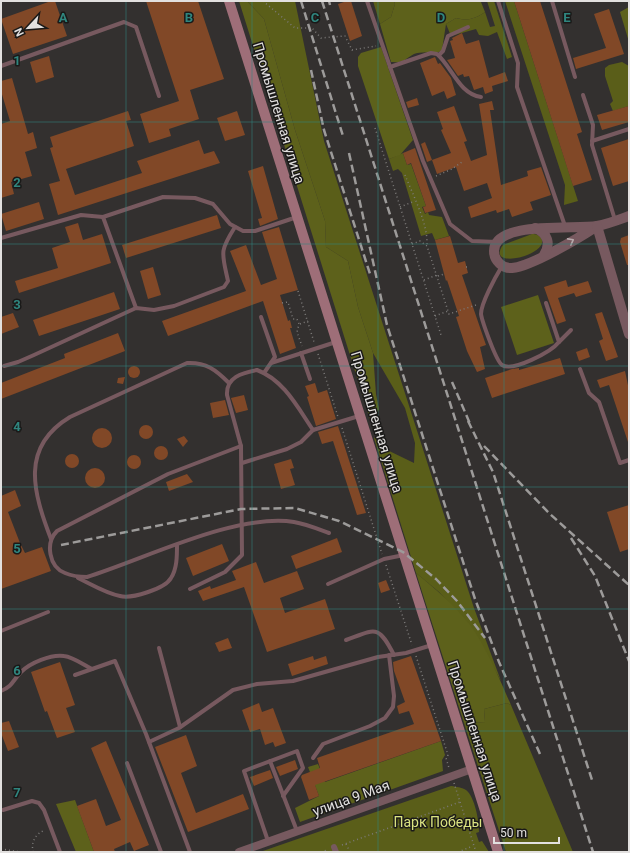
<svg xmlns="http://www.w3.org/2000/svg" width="630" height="853" font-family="Roboto,sans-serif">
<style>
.green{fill:#5a5e19}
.forest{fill:#5d611b}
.building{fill:#814827}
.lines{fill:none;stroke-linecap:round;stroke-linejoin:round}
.path{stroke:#7d7b7a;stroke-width:1.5;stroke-dasharray:1 3;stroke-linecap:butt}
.service{stroke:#77595f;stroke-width:4}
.pedestrian{stroke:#77595f;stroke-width:6}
.minor{stroke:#77595f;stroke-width:8}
.tertiary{stroke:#77595f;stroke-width:10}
.secondary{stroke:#9e6e78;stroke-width:10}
.rail{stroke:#9d9b9a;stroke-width:2.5;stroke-dasharray:8 4;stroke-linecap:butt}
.oneway{stroke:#b7aaac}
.grid{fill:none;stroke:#2f867f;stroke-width:1;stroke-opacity:0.55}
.labels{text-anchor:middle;stroke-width:3;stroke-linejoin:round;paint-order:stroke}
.street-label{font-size:14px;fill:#e2e0df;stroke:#1a1918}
.park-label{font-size:14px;fill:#dae281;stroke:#1a1918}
.grid-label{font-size:13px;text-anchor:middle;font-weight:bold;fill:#2f867f;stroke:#1a1918;stroke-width:3;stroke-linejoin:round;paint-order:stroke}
</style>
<rect width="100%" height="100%" fill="#33302f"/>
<!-- green -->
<g class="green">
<polygon points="247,1 295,1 324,141 474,608 501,681 471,627 439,592 416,573 374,438 379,435 383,448 414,463 415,443 405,408 373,353 358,307 348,261 326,247 325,221 295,130 264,19"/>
<polygon points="373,1 394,1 395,4 391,17 380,24"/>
<path d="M487,1H494L512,57L507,59L497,32L488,36L479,35L476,29L451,36L446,24L456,18C467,21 475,19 485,12L490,27L495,26Z"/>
<polygon points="505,1 514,1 578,201 564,205 565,185"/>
<polygon points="622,62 629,66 629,106 613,111 610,104 613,101 605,76 605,68 609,65"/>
<polygon points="403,153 407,165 411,164 426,206 422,207 425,214 428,212 429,215 442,217 449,236 435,240 432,233 421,236 402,173 398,169 393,171 389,159"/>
<path d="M532,234C536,234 540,235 542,240C546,256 485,270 503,245Z"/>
<polygon points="507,703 511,705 573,852 506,852 464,723 485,722 484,709"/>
<path d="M451,786C457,787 461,787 466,790C475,797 479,821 479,832L476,833L479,842L482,841L489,852H260Z"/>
</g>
<!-- forest -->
<g class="forest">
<polygon points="239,1 247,1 264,19 295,130 325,221 326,247 348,261 358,307 373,353 376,394 379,409 375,420 370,419"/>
<path d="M394,1H483L481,2L485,12C475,19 467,21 456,18L446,24L442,50L439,52C434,52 419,52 414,54C404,59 406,63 391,62L380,24L391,17L395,4Z"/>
<polygon points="629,7 629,42 620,12"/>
<polygon points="381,47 413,140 400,155 389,159 358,66 358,57 361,53"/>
<polygon points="538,295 554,343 517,355 501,307"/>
<path d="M416,573C436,589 455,606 471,626C486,647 501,682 511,705L507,703L484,709L485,722L464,723Z"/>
<polygon points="441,741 445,755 442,760 443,771 300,822 295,808 319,796 308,767 318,764 325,782"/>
<polygon points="75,800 94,852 76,852 56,804"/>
</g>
<!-- building -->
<g class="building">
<polygon points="51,1 55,1 67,36 13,54 1,19"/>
<polygon points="146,1 198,1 224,79 190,90 199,119 169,129 171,136 149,143 140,114 179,101"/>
<polygon points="347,1 351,1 362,36 350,41 338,4"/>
<polygon points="514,1 540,1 582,132 577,134 592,180 573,186"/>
<polygon points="609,9 624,54 576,69 573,58 606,48 594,14"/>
<polygon points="462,33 466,44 479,40 489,78 505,72 508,81 492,86 493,91 485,94 483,87 474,90 469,76 464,77 463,74 458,76 447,60 455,58 450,41 453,40 452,38"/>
<polygon points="49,56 54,77 36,83 30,62"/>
<polygon points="435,57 438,64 440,63 451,78 456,95 447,99 444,91 432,96 420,63"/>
<polygon points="12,78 28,134 33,132 37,148 25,152 32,176 11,182 14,194 1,198 1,124 10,121 1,91 1,81"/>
<polygon points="417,98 419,105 408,108 406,102"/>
<polygon points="492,101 494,110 490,110 501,185 528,176 527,171 541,167 551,195 530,202 533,210 512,217 509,209 497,213 496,210 471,218 468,207 492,198 487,183 464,191 456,167 437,174 432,160 451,153 441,130 443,129 437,112 454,106 467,141 464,142 471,161 487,155 479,104"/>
<polygon points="629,106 629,122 602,130 597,115"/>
<polygon points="128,111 131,120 126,121 134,146 66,169 75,195 142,173 137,161 199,140 204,154 214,151 220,163 58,215 49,184 60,181 50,148 53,147 50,137"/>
<polygon points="237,111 245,135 225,141 217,118"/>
<polygon points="629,139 629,181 613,186 601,148"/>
<polygon points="425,142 432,160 427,162 421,144"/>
<polygon points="415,148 436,210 425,213 423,207 426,206 411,163 407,165 403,153"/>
<polygon points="263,166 278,219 260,226 258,219 262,218 248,171"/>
<polygon points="39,202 44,219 6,231 1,214"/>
<polygon points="217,215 221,228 126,258 122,245"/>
<polygon points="78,223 83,240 102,234 111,263 19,293 15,281 58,268 52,248 70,242 65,227"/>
<polygon points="279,227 298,290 280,295 288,321 290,320 292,328 290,328 296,348 280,354 263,301 168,336 162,321 246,291 230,251 246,245 261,285 277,279 262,232"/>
<polygon points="629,235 629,265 627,265 620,242 621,238"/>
<polygon points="450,236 458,263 465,261 468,273 462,275 486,345 480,347 485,369 477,372 467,351 456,317 459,316 447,280 446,281 435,240"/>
<polygon points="153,267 161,295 148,299 140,271"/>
<polygon points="566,280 568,287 588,281 592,292 576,297 574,293 558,298 566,321 557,324 544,287"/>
<polygon points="114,292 120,309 39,336 33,320"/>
<polygon points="602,312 618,357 606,361 599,341 603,339 595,314"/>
<polygon points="13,313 19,327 1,334 1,317"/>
<polygon points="118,333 125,351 1,399 1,383 65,358 64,354"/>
<polygon points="587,348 590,357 579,361 576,352"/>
<polygon points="560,358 565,374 492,398 485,378 512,369 519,368 519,370"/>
<circle cx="134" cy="372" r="6"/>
<polygon points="625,371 629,390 628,442 609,385 600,388 597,380"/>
<polygon points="125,377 123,384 117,383 118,378"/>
<polygon points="315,383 318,393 327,390 336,419 316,426 307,397 309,396 305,386"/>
<polygon points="244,395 248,410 236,413 231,398"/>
<polygon points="225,400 229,415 213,418 210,403"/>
<circle cx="146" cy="432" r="7"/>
<polygon points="338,426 366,513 357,515 333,441 322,444 318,432"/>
<circle cx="102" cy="438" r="10"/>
<polygon points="184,436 188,441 183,447 177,439"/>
<circle cx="161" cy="453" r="7"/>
<circle cx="72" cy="461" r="7"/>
<circle cx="134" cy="462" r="7"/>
<polygon points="291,459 294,468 290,469 295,485 281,489 274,464"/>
<circle cx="95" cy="478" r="10"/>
<polygon points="187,474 193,482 169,491 166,482"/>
<polygon points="15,490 21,506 8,512 20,543 25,553 42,547 51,571 1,589 1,496"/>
<polygon points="629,505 629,549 620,552 607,512"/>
<polygon points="337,538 342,552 296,569 291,556"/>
<polygon points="222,544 229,561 193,576 186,558"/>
<polygon points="256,562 264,583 297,571 304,589 280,598 285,613 325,599 335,629 267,652 244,587 203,601 198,591 210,586 211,589 236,580 232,571"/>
<polygon points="386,580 390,590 381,593 378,583"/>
<polygon points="228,638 232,648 219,652 215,643"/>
<polygon points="313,656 314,660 326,656 328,664 292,676 288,664"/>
<polygon points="411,656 441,741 315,785 319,796 309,800 301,777 302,775 320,768 317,758 414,724 409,711 399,714 397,706 405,702 394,671 393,662"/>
<polygon points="60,662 75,705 66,708 75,732 57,738 47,711 45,712 31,672"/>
<polygon points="259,703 262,712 273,708 286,743 275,747 273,742 265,745 260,729 250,732 242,710"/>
<polygon points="9,721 19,747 8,751 1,733 1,723"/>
<polygon points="186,735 197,766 181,773 196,813 243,794 249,809 188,832 155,747"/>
<polygon points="106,741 149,845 134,851 130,842 114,849 115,852 94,852 77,806 96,799 106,826 121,820 91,748"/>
<polygon points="295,760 298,769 280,776 276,767"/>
<polygon points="270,770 273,778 254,786 250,777"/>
</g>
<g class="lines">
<!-- path -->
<g class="path">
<polyline points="263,1 295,28 312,28 321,38 345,36 352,50 376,46"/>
<polyline points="375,128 441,335"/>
<path d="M405,175C413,195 428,224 427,245"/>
<polyline points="436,176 452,169 462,162"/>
<polyline points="400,207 415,201"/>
<polyline points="412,244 420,241 427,246 449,314 476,305"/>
<polyline points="466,267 469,267"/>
<polyline points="438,276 444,274"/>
<polyline points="424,280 437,275"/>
<polyline points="298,291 314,342"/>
<polyline points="282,303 288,302 293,319 297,319 299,324 297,332 302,346"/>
<polyline points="435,316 448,311"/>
<polyline points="300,324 308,321"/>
<polyline points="318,354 338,417"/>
<polyline points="342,428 382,554"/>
<polyline points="386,565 412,645"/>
<polyline points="416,656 448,755 446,758 449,768"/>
<polyline points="454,783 476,852"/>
<polyline points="346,844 350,852"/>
<polyline points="342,845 460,802"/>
<polyline points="1,849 21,852"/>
<path d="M33,852C31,842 35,834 45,830"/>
<polyline points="321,852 327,850"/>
<polyline points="416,852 419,852"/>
<polyline points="458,852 473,846"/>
</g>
<!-- service -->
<g class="service">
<polyline points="367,1 423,161 450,224 472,241 497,242"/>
<polyline points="498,1 518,63 517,87 565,226"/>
<polyline points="552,1 575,77"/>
<polyline points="439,55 443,51 448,36 468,27"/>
<polyline points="1,66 124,22 136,27 159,96"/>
<path d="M390,67L431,53L437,54C452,67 459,94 481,97"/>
<polyline points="583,95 593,125 592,145 615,220"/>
<polyline points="592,141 629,129"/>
<polyline points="103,217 136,308"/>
<polyline points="1,238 81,215 103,217 163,197 195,198 213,204 230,224 243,231 255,231 297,217"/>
<path d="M502,266C496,276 481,303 481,314C482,321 496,361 502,365C513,372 551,352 559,342L546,303"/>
<polyline points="261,317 275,357 264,373"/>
<polyline points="559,342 571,330"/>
<polyline points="301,353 310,379"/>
<polyline points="271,363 336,342"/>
<path d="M4,366L18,362L34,355L136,308L154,310L174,306L224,287L228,281C222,253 219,252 235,227"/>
<polyline points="580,369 589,393 599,402 620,463 629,460"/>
<path d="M241,446L168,474L57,531C45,543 49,567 65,573C72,576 79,577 87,577C145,559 235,513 294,522C306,524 318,529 329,533"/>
<polyline points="242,463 287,449 301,442 313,430 359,416"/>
<path d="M51,539C33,492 20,447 70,417L187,363C206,362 216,370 229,383"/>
<path d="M78,578C91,584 105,593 120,596C131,599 165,589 171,578C177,569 177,556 177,545"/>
<polyline points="328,584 384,559 404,555"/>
<path d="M190,589L225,572L242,555L241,446L227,395C226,377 242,373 257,370C284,380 298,408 313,430"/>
<polyline points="1,631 48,612"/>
<path d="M346,640C376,629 378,624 394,655"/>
<polyline points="159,648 180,727"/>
<polyline points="75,675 115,661 146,734 190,852"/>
<path d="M1,691C13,686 13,680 21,672C30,663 51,654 64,656C73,657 84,665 92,669"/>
<polyline points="149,742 179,728 233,690 257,684 293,681 378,657 406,653 432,645"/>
<polyline points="313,758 323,744 370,726 385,718 393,707 394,696 389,655"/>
<polyline points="270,761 297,831"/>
<polyline points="127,763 161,852"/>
<polyline points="3,810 32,801 39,803 44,810 60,852"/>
<polyline points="268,841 244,771 297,751 303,768 283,796"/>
</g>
<!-- pedestrian -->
<polyline class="pedestrian" points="334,847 336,852"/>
<!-- minor -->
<polyline class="minor" points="239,852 472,769"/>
<!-- tertiary -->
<g class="tertiary">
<path d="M597,226C579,238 532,266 512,268C503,269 494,261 494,251C494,220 576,230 597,226C608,224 618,220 629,216"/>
<polyline points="597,226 629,334"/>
<path d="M535,228C548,233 551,244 544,255"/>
</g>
<!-- secondary -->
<polyline class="secondary" points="229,1 498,852"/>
<!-- rail -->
<g class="rail">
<polyline points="301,1 343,136"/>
<polyline points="322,1 593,852"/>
<polyline points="329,1 330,5"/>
<polyline points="311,70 324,130 370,274"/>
<polyline points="349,153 387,325 475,599 499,662 540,754"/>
<polyline points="452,382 471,426"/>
<polyline points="468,421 493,472 592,780"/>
<polyline points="484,446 550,514 629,585"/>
<polyline points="571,538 595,576 629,661"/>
<polyline points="61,545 241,509 295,508 339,521 403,552 436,579 457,601 485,638"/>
</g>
</g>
<!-- one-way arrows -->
<defs><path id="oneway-chevron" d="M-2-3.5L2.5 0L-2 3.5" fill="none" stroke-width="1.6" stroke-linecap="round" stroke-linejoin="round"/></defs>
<use class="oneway" href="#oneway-chevron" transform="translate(571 241) rotate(-28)"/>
<!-- grid -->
<path class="grid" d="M126,1V852M252,1V852M378,1V852M504,1V852M1,122H629M1,244H629M1,366H629M1,487H629M1,609H629M1,731H629"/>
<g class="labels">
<!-- street labels -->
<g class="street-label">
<text transform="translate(279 113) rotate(73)" y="5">Промышленная улица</text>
<text transform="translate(377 422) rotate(73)" y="5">Промышленная улица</text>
<text transform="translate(475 731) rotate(72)" y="5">Промышленная улица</text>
<text transform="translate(351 798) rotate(-20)" y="5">улица 9 Мая</text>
</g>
<!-- park labels -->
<g class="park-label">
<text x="438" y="827">Парк Победы</text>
</g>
</g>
<g class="grid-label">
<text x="63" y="22">A</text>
<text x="189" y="22">B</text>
<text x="315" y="22">C</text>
<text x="441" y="22">D</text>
<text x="567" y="22">E</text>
<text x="17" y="65">1</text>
<text x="17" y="187">2</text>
<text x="17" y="309">3</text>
<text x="17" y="431">4</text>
<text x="17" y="553">5</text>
<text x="17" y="675">6</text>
<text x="17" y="797">7</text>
</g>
<!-- border -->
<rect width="630" height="853" fill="none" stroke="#e2e0df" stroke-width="4"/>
<!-- north arrow -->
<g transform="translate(28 28) rotate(244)" stroke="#1a1918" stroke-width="3" paint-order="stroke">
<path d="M0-3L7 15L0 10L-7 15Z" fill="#e2e0df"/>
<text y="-6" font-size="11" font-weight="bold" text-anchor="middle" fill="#e2e0df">N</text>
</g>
<!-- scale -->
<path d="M494 837v6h65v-6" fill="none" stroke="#e2e0df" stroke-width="2"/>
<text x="500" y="837" font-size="12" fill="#e2e0df" stroke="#1a1918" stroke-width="3" paint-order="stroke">50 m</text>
</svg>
